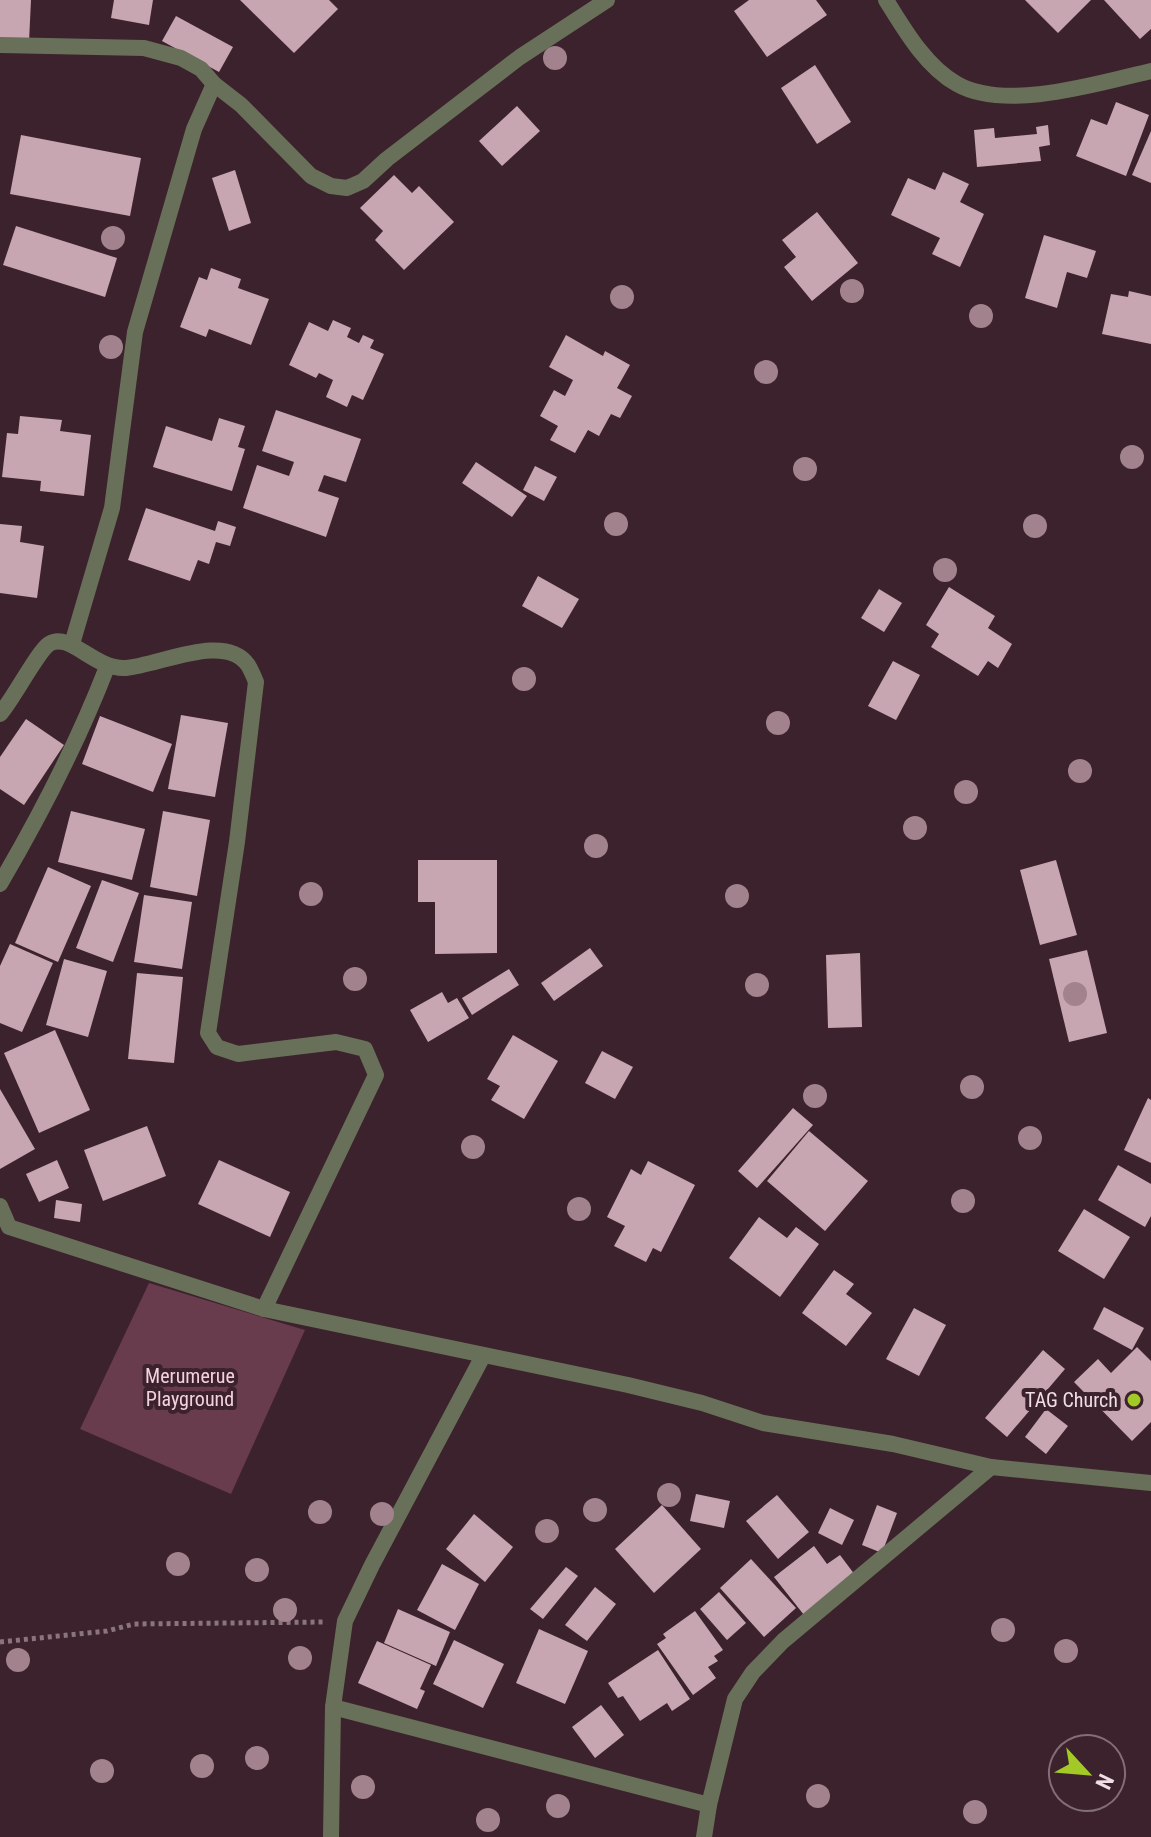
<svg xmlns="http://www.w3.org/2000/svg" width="1151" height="1837" font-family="'Roboto Condensed',sans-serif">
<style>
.green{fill:#683b4d}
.building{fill:#c7a5b1}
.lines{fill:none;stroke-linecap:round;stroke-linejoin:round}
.path{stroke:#8b757d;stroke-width:5;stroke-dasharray:4 4;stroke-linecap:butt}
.street{stroke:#697059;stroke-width:16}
.tree{fill:#a1828d}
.poi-dot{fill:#a3c926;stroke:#3b222c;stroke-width:3}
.labels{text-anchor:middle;stroke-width:8;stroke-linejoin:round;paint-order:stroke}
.park-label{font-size:20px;fill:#f5d1dd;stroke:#3b222c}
.poi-label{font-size:20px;fill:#f0dee4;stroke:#3b222c;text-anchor:end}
</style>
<rect width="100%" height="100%" fill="#3b222c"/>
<!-- green -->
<polygon class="green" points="149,1283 305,1330 231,1494 80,1429"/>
<!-- building -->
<g class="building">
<polygon points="0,0 31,0 29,42 0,41"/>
<polygon points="114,0 153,0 149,25 111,18"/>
<polygon points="240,0 329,0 338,9 294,53"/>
<polygon points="749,0 816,0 827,15 767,57 734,11"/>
<polygon points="1025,0 1091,0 1058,33"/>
<polygon points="1104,0 1151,0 1151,29 1140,39"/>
<polygon points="176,16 233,47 219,72 162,41"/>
<polygon points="815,65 851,122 817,144 781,88"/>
<polygon points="1116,102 1149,115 1126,176 1076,156 1091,119 1107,125"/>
<polygon points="517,106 540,131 502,166 479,141"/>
<polygon points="1048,125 1050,145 1039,147 1041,161 977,167 974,130 994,128 995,138 1037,134 1036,127"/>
<polygon points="1151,131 1151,183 1132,175"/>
<polygon points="21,135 141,158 130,216 10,194"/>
<polygon points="235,170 251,223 229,231 212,178"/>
<polygon points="943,172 969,184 960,202 984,214 960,267 932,254 940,238 891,215 908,178 935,190"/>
<polygon points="394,175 412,193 419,186 454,222 404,270 375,240 383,231 360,208"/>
<polygon points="817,212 858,263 812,301 784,267 796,257 782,240"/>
<polygon points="16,226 117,258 105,297 3,265"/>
<polygon points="1044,235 1096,251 1087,278 1067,272 1057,308 1025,298"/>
<polygon points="211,268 241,279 238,288 269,299 251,345 209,329 206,337 180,327 199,277 207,280"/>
<polygon points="1129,291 1151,296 1151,344 1102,334 1111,294 1128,297"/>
<polygon points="333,320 351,328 347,337 359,343 363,335 374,340 370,348 384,354 363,400 352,395 347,407 326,397 333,380 319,373 316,378 289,365 309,322 328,331"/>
<polygon points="566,335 603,356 605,351 630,365 617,388 632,396 620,418 611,414 599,436 588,430 575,453 550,440 558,426 540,416 554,390 565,396 573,380 549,367"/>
<polygon points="276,410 361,439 346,482 324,475 318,491 339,498 326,537 243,508 257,465 289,476 294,462 262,451"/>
<polygon points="20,416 62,420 60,431 91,435 84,496 40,491 41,481 2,477 7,433 18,434"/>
<polygon points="219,418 245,426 238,447 245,449 232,491 153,467 166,426 212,441"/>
<polygon points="476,462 527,496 512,517 462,483"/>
<polygon points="535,466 557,477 544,501 523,490"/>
<polygon points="146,508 215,531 218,521 236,527 230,546 216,542 209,564 198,560 190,581 128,560"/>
<polygon points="0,524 22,526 20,542 44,546 37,598 0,593"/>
<polygon points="538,576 579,599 562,628 522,606"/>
<polygon points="949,587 995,616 988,628 1012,644 998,668 988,661 978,676 931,647 939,634 926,625"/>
<polygon points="879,589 902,603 884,632 861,618"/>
<polygon points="893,661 920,675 896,720 868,706"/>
<polygon points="181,715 228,723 215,797 168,789"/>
<polygon points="100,716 172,744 153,792 82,764"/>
<polygon points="26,719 64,745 24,805 0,789 0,757"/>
<polygon points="71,811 145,829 132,880 58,862"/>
<polygon points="163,811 210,820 197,896 150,887"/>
<polygon points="418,860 497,860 497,953 435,954 435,902 418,902"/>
<polygon points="1056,860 1077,935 1040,945 1020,870"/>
<polygon points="48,867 91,886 58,962 15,943"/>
<polygon points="102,880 139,893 113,962 76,948"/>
<polygon points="144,895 192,902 182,969 134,962"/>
<polygon points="10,944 53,963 22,1032 0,1023 0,966"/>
<polygon points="590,948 603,966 554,1001 541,983"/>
<polygon points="1087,950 1107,1033 1069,1042 1049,959"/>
<polygon points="860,953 862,1027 828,1028 826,955"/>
<polygon points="64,959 107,971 88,1037 46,1025"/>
<polygon points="509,969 519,985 472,1015 462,998"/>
<polygon points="137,973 183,977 174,1063 128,1059"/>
<polygon points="442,992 448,1003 457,998 469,1018 428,1042 410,1010"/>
<polygon points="55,1030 90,1110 39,1133 4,1053"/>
<polygon points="513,1035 558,1061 524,1119 491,1100 500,1086 487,1079"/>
<polygon points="602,1051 633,1067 615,1099 585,1083"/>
<polygon points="0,1089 35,1149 0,1169"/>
<polygon points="1148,1098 1151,1100 1151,1163 1124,1150"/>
<polygon points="793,1108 813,1125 757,1188 738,1171"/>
<polygon points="147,1126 166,1176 103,1201 84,1150"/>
<polygon points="809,1131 868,1181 825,1231 767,1181"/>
<polygon points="57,1160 69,1188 39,1202 26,1174"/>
<polygon points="219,1160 290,1192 270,1237 198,1204"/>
<polygon points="648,1161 695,1185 661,1252 653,1248 646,1262 614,1246 625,1226 607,1217 631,1169 641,1175"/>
<polygon points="1118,1165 1151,1184 1151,1216 1145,1227 1098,1200"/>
<polygon points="56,1200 82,1204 80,1222 54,1218"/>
<polygon points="1084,1209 1130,1237 1104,1279 1058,1251"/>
<polygon points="759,1217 787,1238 796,1227 819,1244 780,1297 729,1258"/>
<polygon points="834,1270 854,1284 846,1294 872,1313 846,1346 802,1313"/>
<polygon points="1104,1307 1144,1328 1132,1350 1093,1329"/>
<polygon points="914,1308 946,1325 919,1376 886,1359"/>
<polygon points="1137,1347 1151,1361 1151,1422 1132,1441 1074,1382 1098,1359 1111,1373"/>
<polygon points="1043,1350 1065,1369 1007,1437 985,1418"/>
<polygon points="1046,1409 1068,1426 1046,1454 1025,1437"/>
<polygon points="696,1494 730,1501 724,1528 690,1521"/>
<polygon points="777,1495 809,1532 778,1559 746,1521"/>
<polygon points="662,1505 701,1549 654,1593 615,1549"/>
<polygon points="877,1505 897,1513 882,1553 862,1545"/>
<polygon points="830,1508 854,1520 842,1545 818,1533"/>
<polygon points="474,1514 513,1547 485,1582 446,1549"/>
<polygon points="814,1546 827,1564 840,1555 855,1575 804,1615 774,1577"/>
<polygon points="751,1559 796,1608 764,1637 720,1588"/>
<polygon points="442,1564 479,1584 455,1630 417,1610"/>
<polygon points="566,1567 578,1576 543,1619 530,1609"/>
<polygon points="595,1587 616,1604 587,1641 565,1625"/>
<polygon points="719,1592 746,1623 727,1640 700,1609"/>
<polygon points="398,1609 450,1632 436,1666 384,1643"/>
<polygon points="695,1611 723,1650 714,1656 718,1661 708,1667 716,1678 693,1695 657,1644 666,1638 663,1634"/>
<polygon points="539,1629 588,1651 565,1704 516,1683"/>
<polygon points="454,1640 504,1664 483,1708 433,1684"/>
<polygon points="377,1641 431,1665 420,1689 425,1691 417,1709 358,1683"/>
<polygon points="658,1650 690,1699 672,1711 667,1703 640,1721 623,1696 618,1698 608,1683"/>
<polygon points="601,1705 624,1735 595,1758 572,1727"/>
</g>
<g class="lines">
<!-- path -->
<polyline class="path" points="0,1642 107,1631 134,1624 324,1622"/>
<!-- street -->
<g class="street">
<path d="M886,0C904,29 926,67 957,84C1006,112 1099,83 1151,71"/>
<polyline points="0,45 144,48 181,58 201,69 214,84 241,105 311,176 331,186 347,188 363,181 387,159 520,57 607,0"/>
<polyline points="72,644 112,508 135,332 194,129 214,84"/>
<path d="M0,714C12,701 38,651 49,644C70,631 94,670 126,668C160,665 225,632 248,665C251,670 254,677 256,682L237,842L208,1033L217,1047L238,1054L336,1042L365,1049L376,1075L264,1309"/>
<path d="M0,884C41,814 78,742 107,667"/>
<polyline points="0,1206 9,1227 264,1309 628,1385 702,1403 763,1423 893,1444 991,1467 1151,1483"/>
<polyline points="333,1707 709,1805"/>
<polyline points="331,1837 333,1707 345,1621 372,1565 483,1356"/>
<polyline points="704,1837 709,1805 735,1699 753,1672 783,1641 991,1467"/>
</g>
</g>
<!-- trees -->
<g class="tree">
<circle cx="555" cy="58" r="12"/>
<circle cx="113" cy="238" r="12"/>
<circle cx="852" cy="291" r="12"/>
<circle cx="622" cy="297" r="12"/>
<circle cx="981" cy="316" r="12"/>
<circle cx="111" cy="347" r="12"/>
<circle cx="766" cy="372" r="12"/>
<circle cx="1132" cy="457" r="12"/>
<circle cx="805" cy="469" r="12"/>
<circle cx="616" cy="524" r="12"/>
<circle cx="1035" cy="526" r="12"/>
<circle cx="945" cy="570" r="12"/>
<circle cx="524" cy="679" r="12"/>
<circle cx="778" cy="723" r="12"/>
<circle cx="1080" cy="771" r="12"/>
<circle cx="966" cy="792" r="12"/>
<circle cx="915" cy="828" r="12"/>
<circle cx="596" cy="846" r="12"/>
<circle cx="311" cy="894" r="12"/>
<circle cx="737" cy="896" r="12"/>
<circle cx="355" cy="979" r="12"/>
<circle cx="757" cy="985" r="12"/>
<circle cx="1075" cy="994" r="12"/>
<circle cx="972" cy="1087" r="12"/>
<circle cx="815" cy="1096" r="12"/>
<circle cx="1030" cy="1138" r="12"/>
<circle cx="473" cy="1147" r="12"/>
<circle cx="963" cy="1201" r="12"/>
<circle cx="579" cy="1209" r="12"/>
<circle cx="669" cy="1495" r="12"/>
<circle cx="595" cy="1510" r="12"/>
<circle cx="320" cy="1512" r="12"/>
<circle cx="382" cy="1514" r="12"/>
<circle cx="547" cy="1531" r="12"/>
<circle cx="178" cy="1564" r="12"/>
<circle cx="257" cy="1570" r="12"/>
<circle cx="285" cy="1610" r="12"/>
<circle cx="1003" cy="1630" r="12"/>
<circle cx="1066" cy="1651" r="12"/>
<circle cx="300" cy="1658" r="12"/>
<circle cx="18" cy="1660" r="12"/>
<circle cx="257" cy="1758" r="12"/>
<circle cx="202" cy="1766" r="12"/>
<circle cx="102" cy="1771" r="12"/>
<circle cx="363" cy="1787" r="12"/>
<circle cx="818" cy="1796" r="12"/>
<circle cx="558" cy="1806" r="12"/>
<circle cx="975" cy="1812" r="12"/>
<circle cx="488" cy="1820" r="12"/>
</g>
<!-- markers -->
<circle class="poi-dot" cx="1134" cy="1400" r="8"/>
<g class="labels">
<!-- park labels -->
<g class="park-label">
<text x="190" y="1383">Merumerue<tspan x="190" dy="23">Playground</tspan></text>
</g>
<!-- poi labels -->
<g class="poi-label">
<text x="1118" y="1407">TAG Church</text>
</g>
</g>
<!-- north arrow -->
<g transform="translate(1087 1773) rotate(116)"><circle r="38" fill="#3b222c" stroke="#836d76" stroke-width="2"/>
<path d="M0-6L14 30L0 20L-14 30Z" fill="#a3c926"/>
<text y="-12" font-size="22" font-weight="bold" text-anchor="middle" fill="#f0dee4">N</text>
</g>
</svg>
